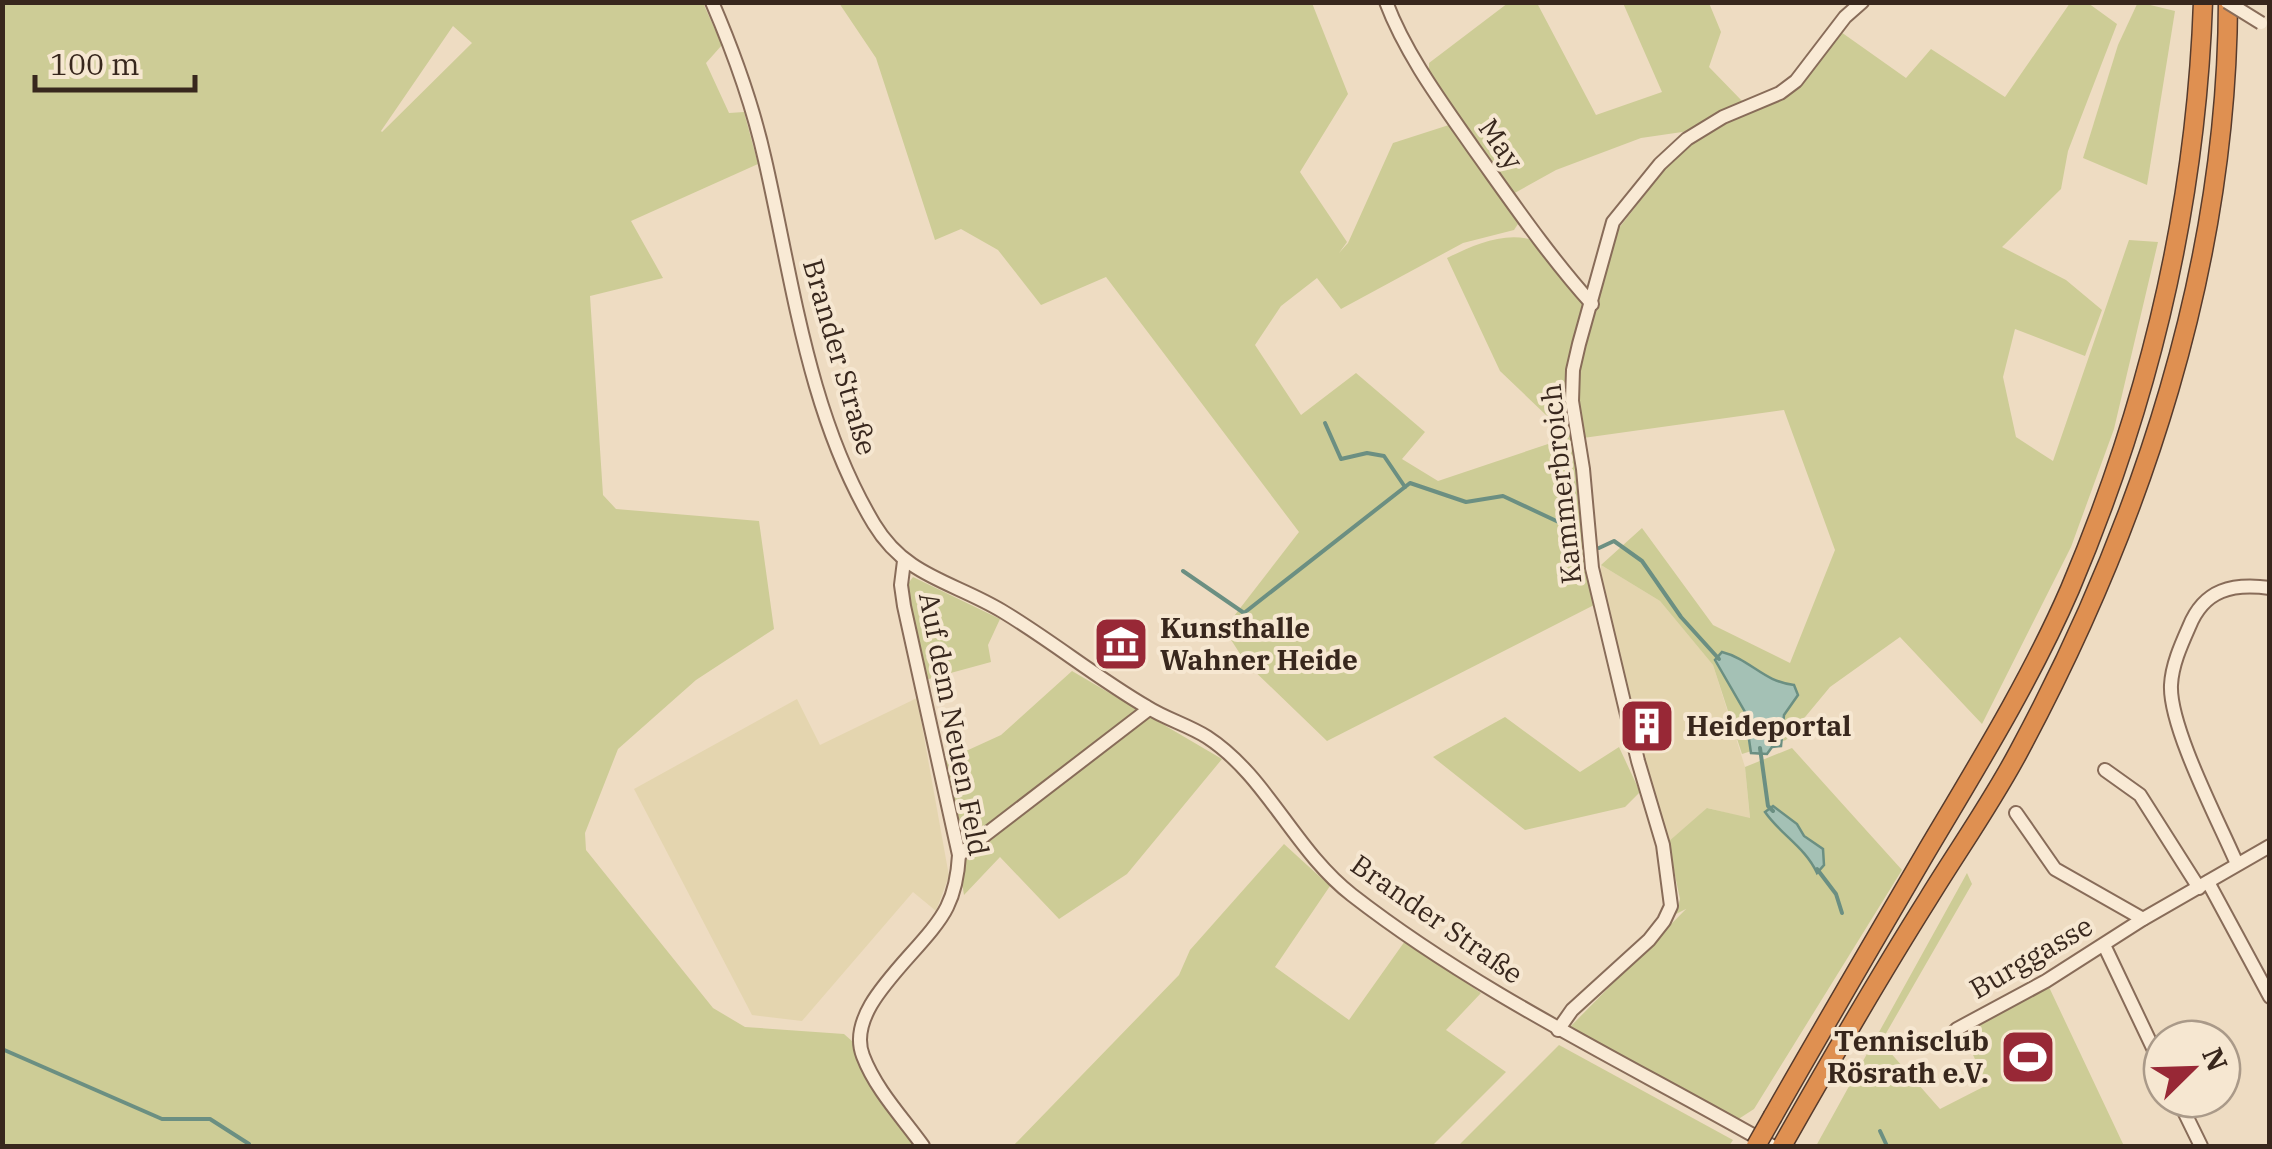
<svg xmlns="http://www.w3.org/2000/svg" width="2272" height="1149" font-family="'IBM Plex Serif',serif">
<style>
.farmland{fill:#e4d5af}
.green{fill:#cdcc96;fill-rule:evenodd}
.water{fill:#a4c1b5;stroke:#6b8f82;stroke-width:2.5}
.lines{fill:none;stroke-linecap:round;stroke-linejoin:round}
.stream{stroke:#6b8f82;stroke-width:4}
.minor-casing{stroke:#886c59;stroke-width:16}
.highway-casing{stroke:#563b2d;stroke-width:21}
.minor{stroke:#f9ead5;stroke-width:12}
.highway{stroke:#df9051;stroke-width:18}
.minor-bridge-casing{stroke:#886c59;stroke-width:16;stroke-linecap:butt}
.highway-bridge-casing{stroke:#563b2d;stroke-width:21;stroke-linecap:butt}
.minor-bridge{stroke:#f9ead5;stroke-width:12}
.highway-bridge{stroke:#df9051;stroke-width:18}
.labels{text-anchor:middle;stroke-width:8;stroke-linejoin:round;paint-order:stroke}
.street-label{font-size:28px;fill:#38271d;stroke:#f6e7d1}
.poi-label{font-size:28px;font-weight:bold;fill:#38271d;stroke:#f6e7d1;text-anchor:start}
</style>
<rect width="100%" height="100%" fill="#eedcc2"/>
<!-- farmland -->
<g class="farmland">
<polygon points="1601,565 1660,601 1713,665 1745,767 1750,819 1708,808 1668,842 1645,765 1601,577"/>
<polygon points="917,698 949,876 936,911 913,892 802,1021 752,1015 634,789 797,699 820,745"/>
</g>
<!-- green -->
<g class="green">
<polygon points="2138,2 2175,11 2147,185 2083,158 2118,45"/>
<path d="M2,3H703L722,45L706,63L729,113L744,112L758,164L631,221L663,278L590,296L603,495L616,509L759,521L774,629L696,680L618,749L585,833L586,850L713,1008L745,1027L844,1034L853,1042L874,1090L915,1146H3ZM453,26L472,43L382,132L381,131Z"/>
<path d="M839,3H1312L1348,94L1300,172L1347,242L1339,253L1348,243L1393,143L1452,124L1518,224L1514,230L1463,243L1341,309L1317,278L1281,306L1255,345L1301,415L1356,373L1425,432L1402,459L1438,481L1569,437L1500,371L1447,258C1471,246 1502,232 1529,239L1598,303L1619,228L1675,156L1695,138L1726,121L1781,97L1821,60L1841,32L1906,78L1931,49L2005,97L2070,3H2088L2117,24L2068,151L2061,189L2002,247L2066,280L2102,310L2085,356L2015,329L2003,377L2016,437L2053,461L2129,240L2158,242L2114,429L2071,547L1982,724L1900,637L1830,687L1786,740L1742,754L1713,665L1660,601L1601,565L1642,528L1713,625L1790,663L1835,550L1784,410L1583,438L1596,604L1327,741L1246,663L1224,629L1299,532L1106,277L1041,305L998,250L961,229L935,240L876,58Z"/>
<polygon points="1508,3 1537,3 1596,115 1662,92 1623,3 1709,3 1721,32 1709,67 1743,102 1689,131 1641,138 1556,170 1511,195 1429,71 1429,63"/>
<polygon points="913,577 1000,619 988,645 991,662 925,680 904,589"/>
<polygon points="1072,671 1222,759 1127,874 1059,919 1000,857 964,895 942,762 1001,735"/>
<polygon points="1505,717 1580,772 1619,747 1640,792 1625,807 1525,830 1433,757"/>
<polygon points="1792,748 1902,870 1754,1109 1737,1120 1569,1028 1686,909 1676,914 1680,899 1668,842 1707,808 1750,818 1745,767"/>
<polygon points="1284,844 1330,886 1275,967 1349,1020 1405,941 1481,993 1446,1030 1506,1072 1432,1146 1013,1146 1179,975 1190,950"/>
<polygon points="1967,873 1972,884 1881,1042 1940,1109 1987,1085 1961,1029 2048,985 2124,1146 1816,1146"/>
<polygon points="1559,1045 1733,1140 1729,1146 1458,1146"/>
</g>
<!-- water -->
<g class="water">
<path d="M1722,652C1750,659 1764,682 1794,685L1798,695L1784,715L1781,746L1772,747L1767,754L1751,753L1745,712L1715,660Z"/>
<path d="M1773,806L1797,824L1804,836L1823,849L1824,865L1817,873C1805,847 1781,835 1765,812Z"/>
</g>
<g class="lines">
<!-- stream -->
<g class="stream">
<polyline points="1325,423 1341,459 1367,453 1384,456 1405,487"/>
<polyline points="1599,548 1614,541 1642,561 1681,617 1719,659"/>
<polyline points="1183,571 1244,613 1410,483 1466,502 1503,496 1565,525"/>
<polyline points="1760,748 1768,806 1773,811"/>
<polyline points="1817,869 1836,894 1842,913"/>
<polyline points="2,1049 162,1119 210,1119 249,1144"/>
<polyline points="1880,1131 1887,1146"/>
</g>
<!-- minor casing -->
<g class="minor-casing">
<g id="minor">
<path d="M712,2C734,53 753,106 765,160C793,282 808,414 874,524C906,577 952,581 1002,611C1052,641 1097,678 1147,707C1166,719 1188,725 1207,737C1267,776 1294,850 1352,895C1482,996 1631,1065 1772,1146"/>
<path d="M1386,2C1406,55 1442,103 1474,149C1512,202 1548,255 1592,304"/>
<path d="M904,561L901,585L904,606L959,855C958,873 955,891 947,907C926,950 843,1005 863,1056C876,1090 903,1118 923,1146"/>
<polyline points="2105,770 2140,795 2199,888"/>
<polyline points="2016,813 2055,869 2143,919"/>
<polyline points="959,855 1149,709"/>
<path d="M2237,864C2219,822 2169,727 2171,685C2172,665 2181,645 2189,627C2204,589 2233,583 2270,588"/>
<polyline points="2208,882 2270,997"/>
<polyline points="2104,945 2162,1067"/>
<polyline points="1558,1030 1572,1010 1649,940 1664,921 1671,906 1663,845 1638,761 1592,568 1583,469 1572,401 1573,370 1579,344 1613,222 1660,164 1687,139 1723,117 1780,93 1796,81 1845,17 1862,2"/>
<polyline points="1945,1042 1957,1029 2046,981 2143,919 2270,846"/>
<polyline points="2178,1099 2201,1146"/>
</g>
</g>
<!-- highway casing -->
<g class="highway-casing">
<g id="highway">
<path d="M1773,1116C1823,1028 1874,941 1925,854C1976,768 2030,681 2070,589C2149,403 2196,204 2203,2"/>
<path d="M1782,1146C1829,1063 1877,980 1928,899C1958,850 1992,802 2019,751C2142,522 2227,265 2228,2"/>
</g>
</g>
<!-- minor -->
<use href="#minor" class="minor"/>
<!-- highway -->
<use href="#highway" class="highway"/>
<!-- minor-bridge casing -->
<g class="minor-bridge-casing">
<polyline id="minor-bridge" points="2227,2 2261,23"/>
</g>
<!-- highway-bridge casing -->
<g class="highway-bridge-casing">
<polyline id="highway-bridge" points="1756,1146 1773,1116"/>
</g>
<!-- minor-bridge -->
<use href="#minor-bridge" class="minor-bridge"/>
<!-- highway-bridge -->
<use href="#highway-bridge" class="highway-bridge"/>
</g>
<!-- icons -->
<defs>
<g id="museum-square" transform="scale(2.875)"><rect x="-9" y="-9" width="18" height="18" rx="4" fill="#982836" stroke="#f6e7d1"/><path d="M0-6L6-3V-2H-6V-3ZM-5-1h2V3h-2ZM-1-1h2V3h-2ZM3-1h2V3H3ZM-6 4H6V6H-6Z" fill="#fff"/></g>
<g id="building-square" transform="scale(2.875)"><rect x="-9" y="-9" width="18" height="18" rx="4" fill="#982836" stroke="#f6e7d1"/><path d="M-4-6H4V6H1V3H-1V6H-4ZM-2.5-4.3h1.7v1.8h-1.7ZM.8-4.3h1.7v1.8H.8ZM-2.5-1h1.7V.8h-1.7ZM.8-1h1.7V.8H.8Z" fill="#fff"/></g>
<g id="stadium-square" transform="scale(2.875)"><rect x="-9" y="-9" width="18" height="18" rx="4" fill="#982836" stroke="#f6e7d1"/><path d="M0-5a6.5 5 0 1 0 0 10a6.5 5 0 1 0 0-10ZM-3.5-1.8h7v3.6h-7Z" fill="#fff"/></g>
</defs>
<g fill-rule="evenodd">
<use href="#museum-square" x="1121" y="644"/>
<use href="#building-square" x="1647" y="726"/>
<use href="#stadium-square" x="2028" y="1057"/>
</g>
<g class="labels">
<!-- street labels -->
<g class="street-label">
<text transform="translate(1501 144) rotate(55)" y="10">May</text>
<text transform="translate(840 357) rotate(74)" y="10">Brander Straße</text>
<text transform="translate(1561 484) rotate(-96)" y="10">Kammerbroich</text>
<text transform="translate(954 724) rotate(79)" y="10">Auf dem Neuen Feld</text>
<text transform="translate(1437 919) rotate(35)" y="10">Brander Straße</text>
<text transform="translate(2031 957) rotate(-30)" y="10">Burggasse</text>
</g>
<!-- poi labels -->
<g class="poi-label">
<text x="1160" y="638">Kunsthalle<tspan x="1160" dy="32">Wahner Heide</tspan></text>
<text x="1686" y="736">Heideportal</text>
<text x="1989" y="1051" text-anchor="end">Tennisclub<tspan x="1989" dy="32">Rösrath e.V.</tspan></text>
</g>
</g>
<!-- border -->
<rect width="2272" height="1149" fill="none" stroke="#38271d" stroke-width="10"/>
<!-- north arrow -->
<g transform="translate(2192 1069) rotate(67)"><circle r="48" fill="#f6e7d1" stroke="#aa9a89" stroke-width="2.5"/>
<path d="M0-8L18 38L0 25L-18 38Z" fill="#982836"/>
<text y="-15" font-size="28" font-weight="bold" text-anchor="middle" fill="#38271d">N</text>
</g>
<!-- scale -->
<path d="M35 75v15h160v-15" fill="none" stroke="#38271d" stroke-width="5"/>
<text x="50" y="75" font-size="30" fill="#38271d" stroke="#f6e7d1" stroke-width="8" paint-order="stroke">100 m</text>
</svg>
